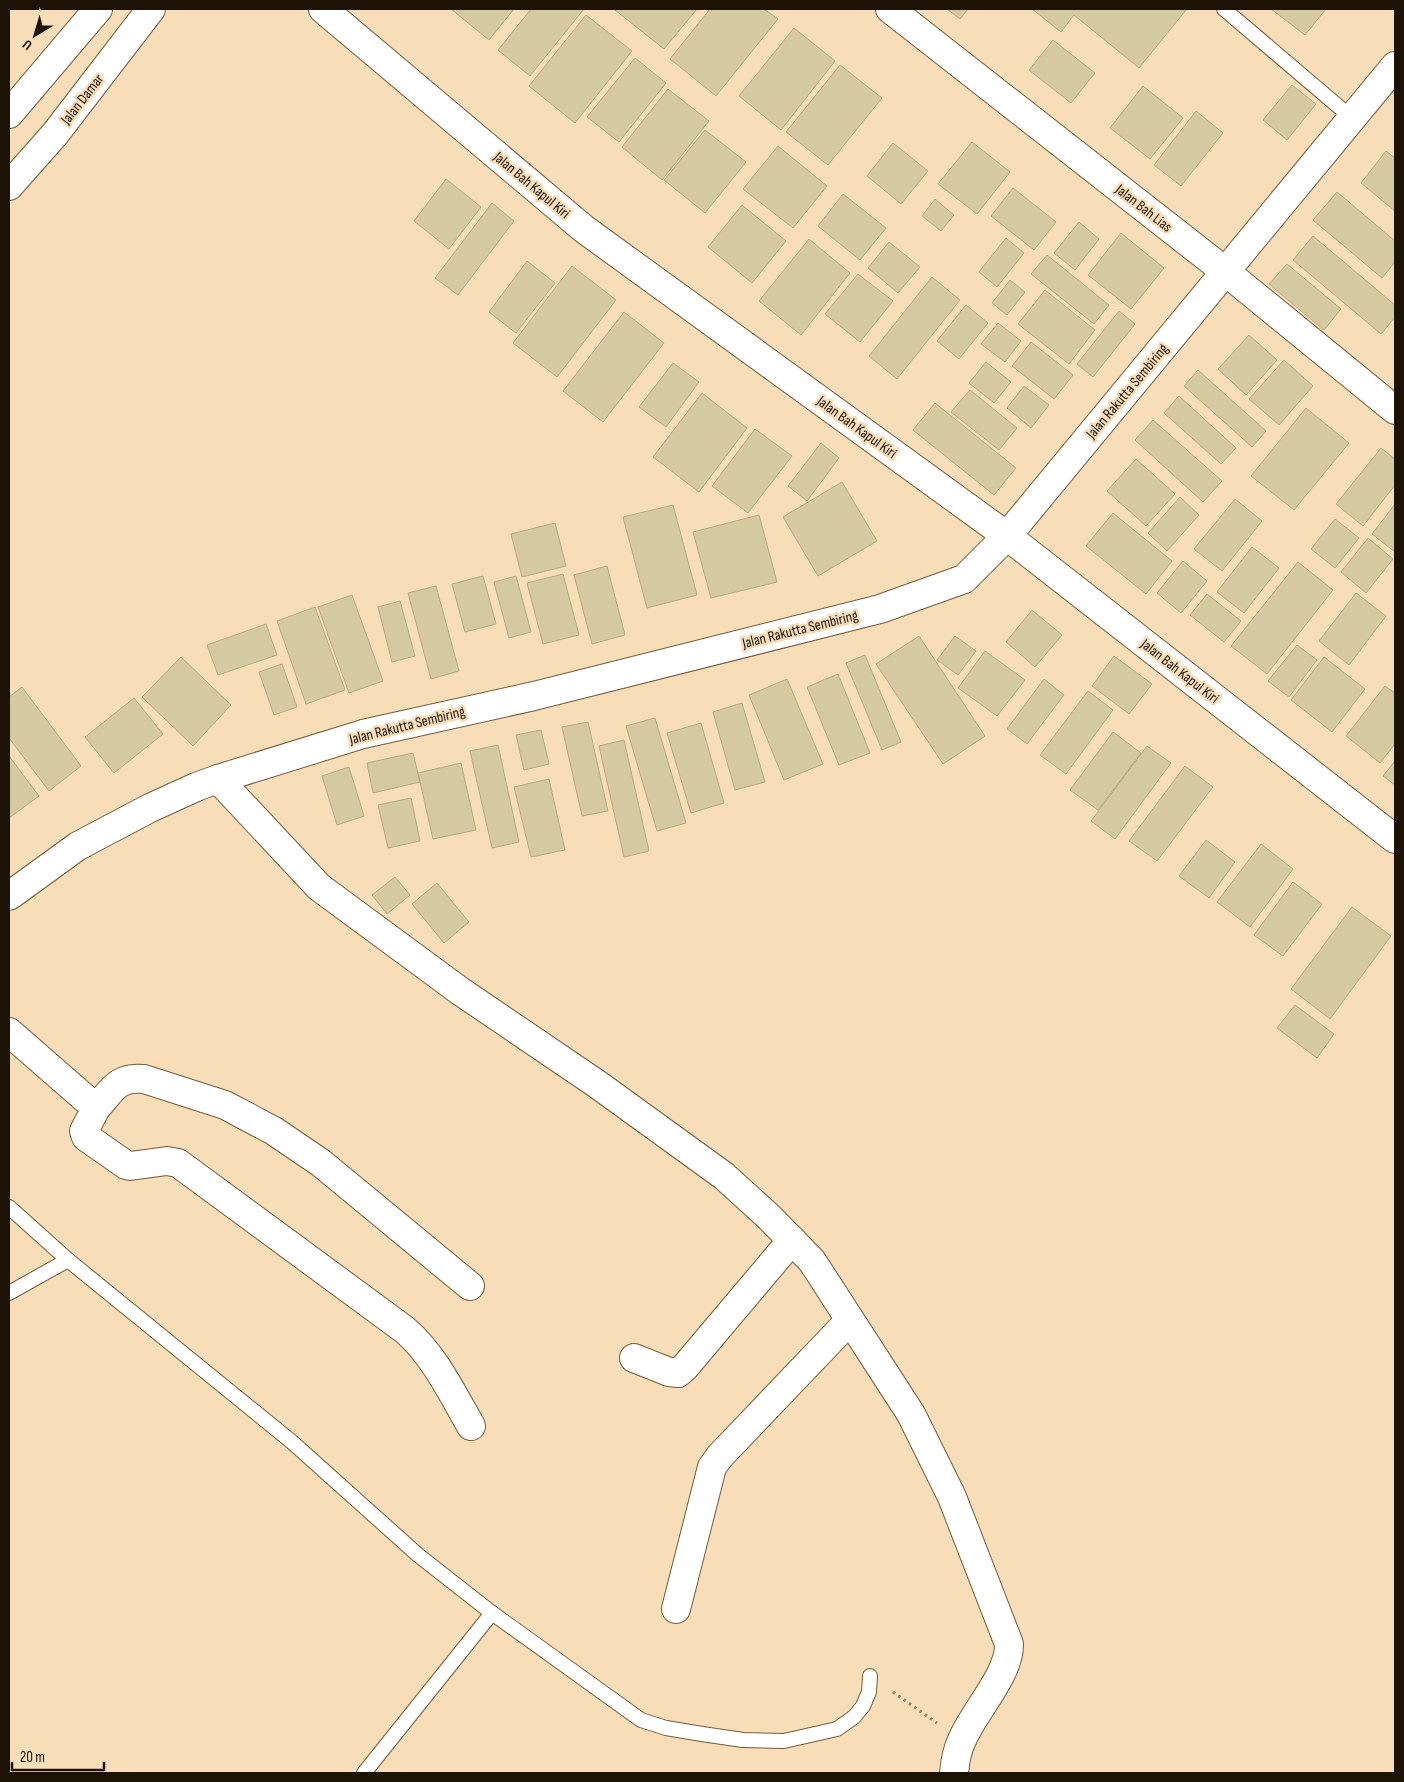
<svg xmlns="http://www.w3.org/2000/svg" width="1404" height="1782" font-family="'Sofia Sans Condensed',sans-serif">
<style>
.building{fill:#d4c9a1;stroke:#b5aa83}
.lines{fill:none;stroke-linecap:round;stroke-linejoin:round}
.lane-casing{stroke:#735c3c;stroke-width:16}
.street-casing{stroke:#735c3c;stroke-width:30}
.secondary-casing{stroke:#735c3c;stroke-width:30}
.path{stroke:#968269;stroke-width:3;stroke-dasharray:2.5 4;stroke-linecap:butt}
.lane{stroke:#fff;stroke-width:14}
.street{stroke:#fff;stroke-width:28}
.secondary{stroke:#fff;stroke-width:28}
.labels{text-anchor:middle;stroke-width:5;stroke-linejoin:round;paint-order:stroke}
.street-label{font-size:15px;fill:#1c1206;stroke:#f8ddb9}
</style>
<rect width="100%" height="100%" fill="#f8ddb9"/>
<!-- building -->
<g class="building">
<polygon points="451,9 514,9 489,40"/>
<polygon points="531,9 584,9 530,76 498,50"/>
<polygon points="616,9 697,9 664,49 615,10"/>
<polygon points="710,9 764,9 778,19 716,96 670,59"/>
<polygon points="947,9 968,9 960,19"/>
<polygon points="1032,9 1184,9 1186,10 1139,68 1074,15 1061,32"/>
<polygon points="1271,9 1326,9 1305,35"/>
<polygon points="586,15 632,51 575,123 529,86"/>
<polygon points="794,28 835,61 781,130 739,96"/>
<polygon points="1053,40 1095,73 1071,103 1029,70"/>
<polygon points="635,58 666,83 619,142 587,117"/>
<polygon points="840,65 882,98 828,165 786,132"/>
<polygon points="1292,85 1316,104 1287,140 1263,120"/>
<polygon points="1143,86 1183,118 1150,159 1110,128"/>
<polygon points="668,89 709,121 662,180 622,147"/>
<polygon points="1196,111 1223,133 1181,186 1154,165"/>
<polygon points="705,130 746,162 705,213 664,180"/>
<polygon points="972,142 1010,172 977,214 938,184"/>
<polygon points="893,143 928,171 901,204 867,176"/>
<polygon points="778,146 827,186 793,228 743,189"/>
<polygon points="1386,151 1395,158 1395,211 1361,183"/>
<polygon points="446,179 481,207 449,249 414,221"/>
<polygon points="1013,188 1056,222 1034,250 991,216"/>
<polygon points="1337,192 1395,241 1395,262 1382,278 1313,220"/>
<polygon points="843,194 886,228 860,260 818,226"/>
<polygon points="935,199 954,215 941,231 922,216"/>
<polygon points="492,203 514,221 458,295 435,278"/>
<polygon points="742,205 786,241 752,283 708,247"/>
<polygon points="1079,222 1099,239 1075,270 1054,253"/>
<polygon points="1121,233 1164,268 1131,309 1088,275"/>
<polygon points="1313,236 1395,305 1395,317 1381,334 1293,260"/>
<polygon points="1006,238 1024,253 997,287 979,272"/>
<polygon points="809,239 850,273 801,335 759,301"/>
<polygon points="889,242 920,267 898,293 868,268"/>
<polygon points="1047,255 1109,305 1094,324 1031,274"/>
<polygon points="527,261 555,283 516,333 489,312"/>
<polygon points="1287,264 1341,309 1324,330 1269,284"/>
<polygon points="572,266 616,300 557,377 513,343"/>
<polygon points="858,274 893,301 860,342 825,314"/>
<polygon points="932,277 960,300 897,379 869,356"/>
<polygon points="1010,280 1025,292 1007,315 992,303"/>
<polygon points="1045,290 1095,330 1069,364 1018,324"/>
<polygon points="966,305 988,323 959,359 937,341"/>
<polygon points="1119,311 1135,324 1093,377 1077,364"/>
<polygon points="624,312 664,343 603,422 563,391"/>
<polygon points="998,323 1021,341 1005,362 981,344"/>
<polygon points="1249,335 1277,360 1246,395 1218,369"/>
<polygon points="1031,342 1073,375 1054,399 1012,366"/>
<polygon points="1284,360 1313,386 1279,425 1249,399"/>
<polygon points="986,362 1011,382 994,403 969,383"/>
<polygon points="673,363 699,382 666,427 639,407"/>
<polygon points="1198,370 1266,431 1252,447 1184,386"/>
<polygon points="1024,386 1049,405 1031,428 1007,408"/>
<polygon points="970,390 1017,428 999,450 951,412"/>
<polygon points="702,393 747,428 699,492 653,457"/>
<polygon points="1179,396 1236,448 1221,464 1164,413"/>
<polygon points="935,403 1016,468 994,495 913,430"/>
<polygon points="1306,408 1349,443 1294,510 1251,476"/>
<polygon points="1153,420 1222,481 1203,502 1135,440"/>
<polygon points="755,429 792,456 748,513 712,486"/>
<polygon points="821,443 839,458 807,501 788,486"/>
<polygon points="1381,448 1395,459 1395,485 1363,526 1336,504"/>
<polygon points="1136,459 1175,494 1146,526 1107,491"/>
<polygon points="842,482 877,541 818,576 783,517"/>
<polygon points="1180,497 1199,515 1167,551 1148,533"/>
<polygon points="1235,499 1262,521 1222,571 1194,549"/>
<polygon points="1395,504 1395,552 1372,534"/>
<polygon points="673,505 697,595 647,608 623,517"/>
<polygon points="1113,513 1172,561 1146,594 1086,546"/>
<polygon points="759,515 777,582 711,598 693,532"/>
<polygon points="1335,519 1359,538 1335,568 1311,549"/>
<polygon points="555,523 566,566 522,577 511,534"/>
<polygon points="1368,538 1393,559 1366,593 1341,572"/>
<polygon points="1252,547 1279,568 1244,613 1217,592"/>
<polygon points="1183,561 1207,581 1181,613 1157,593"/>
<polygon points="1298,562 1333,590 1267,674 1231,646"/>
<polygon points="607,566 625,635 592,644 574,575"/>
<polygon points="563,574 579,635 543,644 527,583"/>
<polygon points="483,576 496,624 465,632 452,584"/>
<polygon points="516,576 531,632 509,638 494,582"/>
<polygon points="436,586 459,671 431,679 408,593"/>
<polygon points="1356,593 1386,616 1349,665 1319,641"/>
<polygon points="1207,594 1241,621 1224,642 1190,615"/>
<polygon points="352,595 383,681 349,693 318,607"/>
<polygon points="400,601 415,656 392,662 378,607"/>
<polygon points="315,607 345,690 306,704 277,621"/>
<polygon points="1032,610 1062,635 1035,667 1006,642"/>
<polygon points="266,624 277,655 218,675 207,645"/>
<polygon points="919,636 985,736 943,764 876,664"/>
<polygon points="955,636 976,651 958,675 937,660"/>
<polygon points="1297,645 1317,660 1289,697 1268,681"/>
<polygon points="985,651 1025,680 997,716 958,688"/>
<polygon points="865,655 901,742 882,750 846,663"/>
<polygon points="1114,656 1152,684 1129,714 1092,686"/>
<polygon points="181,657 231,705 193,746 142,697"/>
<polygon points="1324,657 1365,689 1332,732 1291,700"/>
<polygon points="282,664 297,707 274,715 259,672"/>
<polygon points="838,674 870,753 839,765 807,687"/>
<polygon points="787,679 823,764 784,780 749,695"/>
<polygon points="1044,679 1064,695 1027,744 1007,729"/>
<polygon points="1385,686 1395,693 1395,744 1380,763 1346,736"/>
<polygon points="22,687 81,766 49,791 9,738 9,697"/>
<polygon points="1088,691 1113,710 1066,774 1040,755"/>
<polygon points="134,698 163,734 114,773 85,737"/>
<polygon points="742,703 765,782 735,790 713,712"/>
<polygon points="655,718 686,823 657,831 626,726"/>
<polygon points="588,722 608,811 582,816 562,727"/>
<polygon points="701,723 724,803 691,813 667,733"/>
<polygon points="541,730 549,764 524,770 516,735"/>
<polygon points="1113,732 1141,753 1098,810 1070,790"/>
<polygon points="624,740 649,851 624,857 599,746"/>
<polygon points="498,745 519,842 492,848 470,751"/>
<polygon points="1147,746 1171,763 1115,839 1091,821"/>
<polygon points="413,753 420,782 373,793 367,763"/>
<polygon points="9,756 39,796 9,818"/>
<polygon points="1395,761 1395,785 1383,776"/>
<polygon points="461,763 476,830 433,839 418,773"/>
<polygon points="1185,766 1213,787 1157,861 1129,841"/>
<polygon points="349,767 364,816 337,825 322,776"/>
<polygon points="549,779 565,850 531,857 514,787"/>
<polygon points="411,798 420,841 388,848 378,805"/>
<polygon points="1206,840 1235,862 1209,898 1179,876"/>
<polygon points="1261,844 1293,869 1250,927 1217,902"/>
<polygon points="395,877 410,895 387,914 372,895"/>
<polygon points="1293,882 1322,904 1283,956 1254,935"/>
<polygon points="437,883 469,922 444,943 412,904"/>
<polygon points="1352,907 1391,936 1330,1019 1291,989"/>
<polygon points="1295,1005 1334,1034 1317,1058 1277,1028"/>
</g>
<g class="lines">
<!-- lane casing -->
<g class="lane-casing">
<g id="lane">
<polyline points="1224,9 1352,118"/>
<polyline points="9,1207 68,1260 292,1442 418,1555 492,1613 641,1720 666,1728 702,1734 743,1740 784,1741 837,1729 854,1717 863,1706 869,1692 870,1676"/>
<polyline points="9,1293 68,1260"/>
<polyline points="364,1773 492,1613"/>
</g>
</g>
<!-- street casing -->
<g class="street-casing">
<g id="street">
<polyline points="323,9 584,229 1007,536 1395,839"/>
<polyline points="890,9 1226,272 1395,410"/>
<path d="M218,779L319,887L460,991L597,1084L724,1176L769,1217L812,1261L911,1414L952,1497L1009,1644C1010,1674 974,1711 962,1740C957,1750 955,1762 954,1773"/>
<path d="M9,1032L96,1108L84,1131L86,1137L126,1165L130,1166L167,1161L178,1163L405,1330C434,1355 452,1393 471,1426"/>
<path d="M96,1108C112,1091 117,1076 144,1079L225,1105L274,1131L321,1163L470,1286"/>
<polyline points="634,1358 669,1372 678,1373 685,1367 792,1240"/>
<polyline points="676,1609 712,1467 720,1456 850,1320"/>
</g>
</g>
<!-- secondary casing -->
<g class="secondary-casing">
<g id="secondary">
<polyline points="9,114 98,9"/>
<polyline points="9,186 55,134 151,9"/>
<polyline points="9,896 78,846 150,808 196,787 218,779 363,734 534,696 880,609 964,579 1007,536 1395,66"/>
</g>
</g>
<!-- path -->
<polyline class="path" points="893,1692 937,1723"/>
<!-- lane -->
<use href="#lane" class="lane"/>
<!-- street -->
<use href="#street" class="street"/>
<!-- secondary -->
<use href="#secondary" class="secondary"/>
</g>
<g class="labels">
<!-- street labels -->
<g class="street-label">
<text transform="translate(82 99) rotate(-52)" y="5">Jalan Damar</text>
<text transform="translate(532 185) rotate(40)" y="5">Jalan Bah Kapul Kiri</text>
<text transform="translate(1144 208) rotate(38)" y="5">Jalan Bah Lias</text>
<text transform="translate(1127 391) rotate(-50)" y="5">Jalan Rakutta Sembiring</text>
<text transform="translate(857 427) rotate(36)" y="5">Jalan Bah Kapul Kiri</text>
<text transform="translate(800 629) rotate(-14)" y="5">Jalan Rakutta Sembiring</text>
<text transform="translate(1180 671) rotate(38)" y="5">Jalan Bah Kapul Kiri</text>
<text transform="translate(407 725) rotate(-14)" y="5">Jalan Rakutta Sembiring</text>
</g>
</g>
<!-- border -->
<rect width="1404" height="1782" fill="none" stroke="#1c1206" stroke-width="20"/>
<!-- north arrow -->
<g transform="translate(35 35) rotate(218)" stroke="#f8ddb9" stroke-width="4" paint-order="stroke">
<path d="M0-4L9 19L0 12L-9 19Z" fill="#1c1206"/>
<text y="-8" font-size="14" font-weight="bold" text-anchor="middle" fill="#1c1206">U</text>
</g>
<!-- scale -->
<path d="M12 1762v8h92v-8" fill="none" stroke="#1c1206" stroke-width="2.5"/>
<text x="20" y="1762" font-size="15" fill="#1c1206" stroke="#f8ddb9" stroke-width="4" paint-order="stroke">20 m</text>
</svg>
